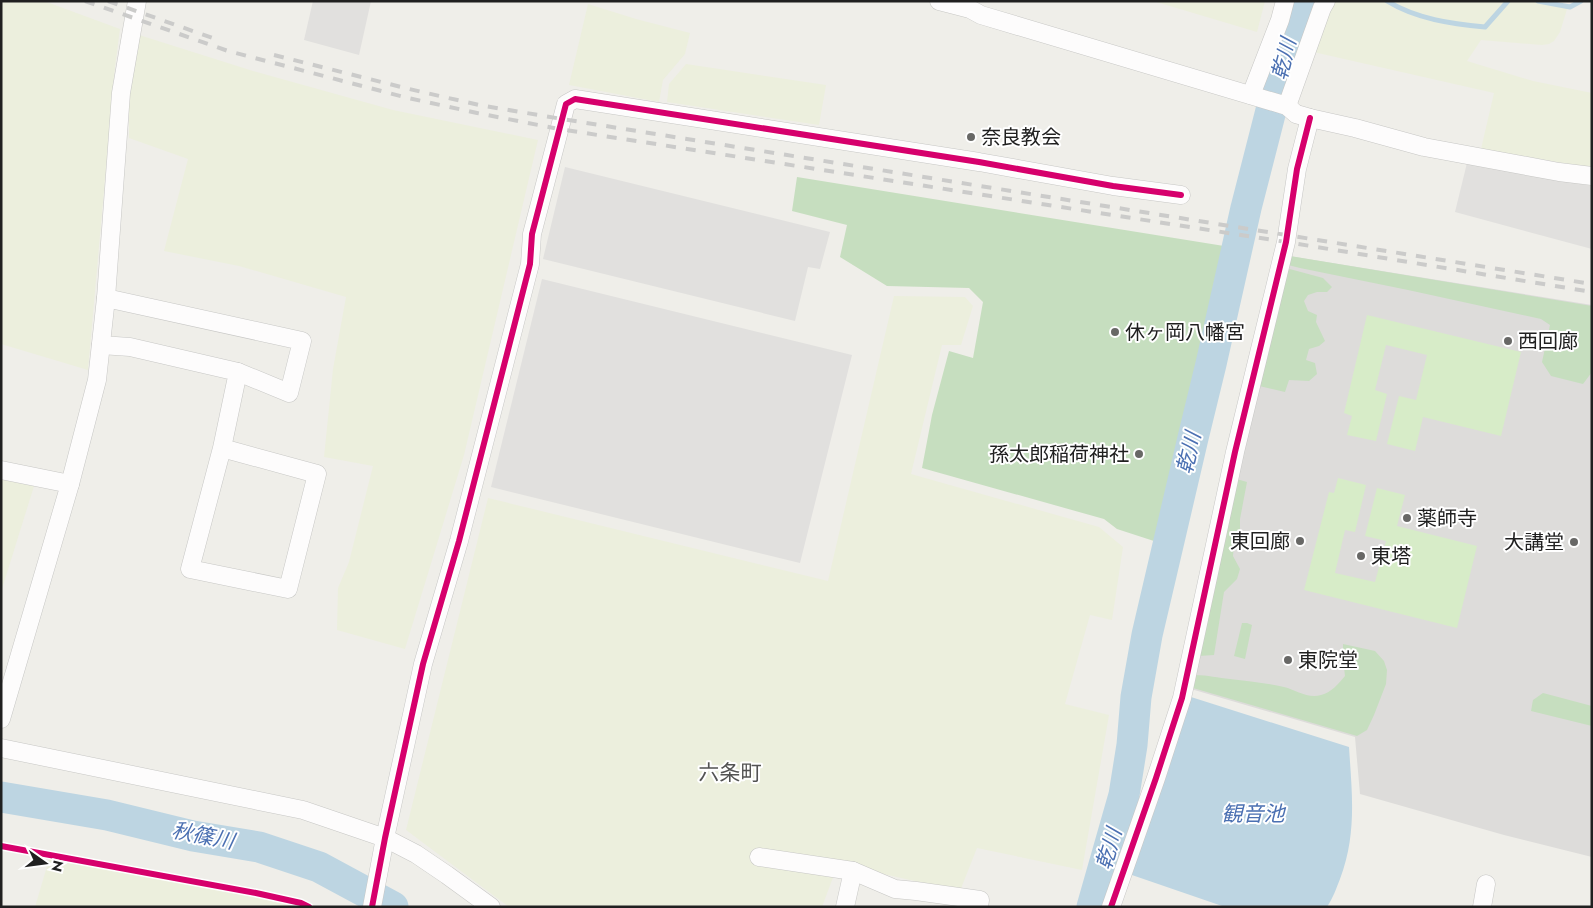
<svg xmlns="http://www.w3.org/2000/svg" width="1593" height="908" font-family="Jost,'Noto Sans JP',sans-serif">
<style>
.religious{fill:#dddcda}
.farmland{fill:#ecefdd}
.grass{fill:#d7ecc8}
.forest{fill:#c6debf}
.parking{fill:#e1e0de}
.water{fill:#bdd5e2}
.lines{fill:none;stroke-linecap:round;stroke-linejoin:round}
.stream{stroke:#bdd5e2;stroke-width:5}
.river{stroke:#bdd5e2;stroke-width:31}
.minor-casing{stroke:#c7c7c5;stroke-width:19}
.minor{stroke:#fdfcfc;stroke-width:18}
.rail{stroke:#cbcbca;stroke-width:4;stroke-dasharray:10 10;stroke-linecap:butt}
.cycleway-casing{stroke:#fff;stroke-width:9}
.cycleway{stroke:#d6006c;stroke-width:6}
.poi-dot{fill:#686866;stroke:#fff;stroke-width:2}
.labels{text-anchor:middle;stroke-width:4;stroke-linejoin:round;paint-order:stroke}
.poi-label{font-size:20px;fill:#202020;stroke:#fff;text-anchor:start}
.water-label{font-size:21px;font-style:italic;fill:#4b70b2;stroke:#fff}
.neighbourhood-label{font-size:21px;fill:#535353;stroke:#fff}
</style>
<rect width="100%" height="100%" fill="#efeee9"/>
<!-- religious -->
<polygon class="religious" points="1289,256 1592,305 1592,857 1504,835 1360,794 1355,737 1191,689 1215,558"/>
<!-- farmland -->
<g class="farmland">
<polygon points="1,1 44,1 120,29 115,67 88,370 1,344"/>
<polygon points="1153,1 1265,1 1257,32"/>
<polygon points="1330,1 1384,1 1396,9 1405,12 1455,25 1486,29 1510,1 1535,1 1568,6 1560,32 1554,41 1549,44 1542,45 1481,40 1467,61 1533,81 1592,93 1592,168 1481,149 1494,93 1309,51"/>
<polygon points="1390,1 1507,1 1484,26 1456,23 1420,14 1401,8"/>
<polygon points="588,4 636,19 690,33 685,54 663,80 659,102 569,85"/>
<polygon points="136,34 253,71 393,110 538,140 464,455 405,649 337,630 338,588 349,562 373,466 324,457 333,369 346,297 239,266 164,251 188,159 129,138 129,75"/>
<polygon points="686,64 826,85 819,125 667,102 669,84"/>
<polygon points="894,296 965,297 973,306 961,345 942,345 911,474 1099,527 1123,547 1112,620 1090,615 1065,704 1109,715 1082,870 977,848 960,891 838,864 822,907 509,907 406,830 488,498 828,581"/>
<polygon points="1,476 35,483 1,592"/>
<polygon points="50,856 256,893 301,903 308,907 35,907"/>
</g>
<!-- grass -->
<g class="grass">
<polygon points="1367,315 1521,352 1501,436 1423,417 1415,451 1387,444 1399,396 1416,400 1427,355 1386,345 1375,390 1387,394 1376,441 1347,435 1352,416 1344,413"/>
<polygon points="1338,478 1366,485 1355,532 1345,530 1335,573 1375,582 1386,541 1365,536 1377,488 1405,495 1397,526 1477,546 1457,628 1304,590 1329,492 1334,493"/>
</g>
<!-- forest -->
<g class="forest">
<polygon points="797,177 1224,246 1184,430 1157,542 1117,529 1104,519 922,468 932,415 949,351 973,358 983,302 969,288 887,286 840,257 847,225 792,211"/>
<polygon points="1290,256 1592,306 1592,372 1583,384 1551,376 1542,362 1550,325 1541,319 1408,290 1300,268 1288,265"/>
<polygon points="1286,268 1323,278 1332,287 1327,292 1317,292 1308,295 1304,301 1308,311 1317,315 1316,322 1325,341 1319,346 1309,349 1306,360 1315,363 1317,374 1309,381 1289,380 1285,392 1255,385"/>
<polygon points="1233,478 1247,482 1240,519 1240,534 1234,545 1233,556 1240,569 1237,579 1224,592 1214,655 1199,656"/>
<polygon points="1242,623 1247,623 1252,625 1245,659 1234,656"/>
<path d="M1343,644L1375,651L1384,661L1387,670L1386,684L1374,715L1367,730L1357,736L1193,688L1195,675C1208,675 1218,678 1230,679C1248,681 1266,683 1284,687C1296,690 1308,699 1321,695C1332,692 1338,684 1345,676L1343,659Z"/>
<polygon points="1543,693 1592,706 1592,726 1531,711 1533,700"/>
</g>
<!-- parking -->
<g class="parking">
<polygon points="313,1 371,1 359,55 304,40"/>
<polygon points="1467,163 1592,186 1592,249 1455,212"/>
<polygon points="565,167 830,232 820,269 808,267 795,321 543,259"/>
<polygon points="542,279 852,355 800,563 491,487"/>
</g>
<!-- water -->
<path class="water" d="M1191,697L1349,747C1352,794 1357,834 1340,879C1336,889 1333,898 1327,907H1225L1129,874L1160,793Z"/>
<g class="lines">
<!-- stream -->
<g class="stream">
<path d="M1387,1C1416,19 1452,24 1485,27L1508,1"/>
<polyline points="1538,1 1570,7 1581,1"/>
</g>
<!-- river -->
<g class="river">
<polyline points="1,797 107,815 193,836 259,847 319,867 393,907"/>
<polyline points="1092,907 1124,795 1132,745 1136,697 1147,635 1193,438 1211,364 1246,208 1299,1"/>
</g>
<!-- minor casing -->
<g class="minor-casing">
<g id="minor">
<polyline points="939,1 970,9 981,15 1287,106 1296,114 1310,118 1355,128 1424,147 1559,172 1592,176"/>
<polyline points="1251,95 1280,20 1285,1"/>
<polyline points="1287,106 1322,8 1326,1"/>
<polyline points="106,298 302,341 289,393 238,372"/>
<polyline points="101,345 130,347 238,372 222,448 190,569 288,589 317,474 222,448"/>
<polyline points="1,470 70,484"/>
<polyline points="1,719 70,484 97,380 106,298 121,93 137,1"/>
<polyline points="1,748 303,810 385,838 416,854 447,875 491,907"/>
<polyline points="759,857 853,871 895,889 916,891 980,900 979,907"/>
<polyline points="372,907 385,838 423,664 459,541 530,264 532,234 566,104 575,99 979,162 1113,186 1181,195"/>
<polyline points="845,907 853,871"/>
<polyline points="1111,907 1156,778 1182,698 1235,452 1286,242 1297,169 1310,118"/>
<polyline points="1482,907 1486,884"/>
</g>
</g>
<!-- minor -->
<use href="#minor" class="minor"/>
<!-- rail -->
<g class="rail">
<polyline points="85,1 228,51 408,98 477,113 559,129 1286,242 1592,292"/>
<polyline points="108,1 221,41"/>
<polyline points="274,55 409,89 479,105 562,119 1592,284"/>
</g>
<!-- cycleway casing -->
<g class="cycleway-casing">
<g id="cycleway">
<polyline points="1,846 256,893 301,903 309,907"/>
<polyline points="372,907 385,838 423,664 459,541 530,264 532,234 566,104 575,99 979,162 1113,186 1181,195"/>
<polyline points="1111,907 1156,778 1182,698 1235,452 1286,242 1297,169 1310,118"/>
</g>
</g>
<!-- cycleway -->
<use href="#cycleway" class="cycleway"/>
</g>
<!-- markers -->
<g class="poi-dot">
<circle cx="971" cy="137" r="5"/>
<circle cx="1115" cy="332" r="5"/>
<circle cx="1508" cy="341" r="5"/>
<circle cx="1139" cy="454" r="5"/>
<circle cx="1407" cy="518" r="5"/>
<circle cx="1300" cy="541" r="5"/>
<circle cx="1574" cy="542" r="5"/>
<circle cx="1361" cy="556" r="5"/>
<circle cx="1288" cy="660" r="5"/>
</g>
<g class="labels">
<!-- poi labels -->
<g class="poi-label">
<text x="981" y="144">奈良教会</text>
<text x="1125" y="339">休ヶ岡八幡宮</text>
<text x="1518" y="348">西回廊</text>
<text x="1129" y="461" text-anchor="end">孫太郎稲荷神社</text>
<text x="1417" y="525">薬師寺</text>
<text x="1290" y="548" text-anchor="end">東回廊</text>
<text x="1564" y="549" text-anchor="end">大講堂</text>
<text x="1371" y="563">東塔</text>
<text x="1298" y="667">東院堂</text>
</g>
<!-- water labels -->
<g class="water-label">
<text transform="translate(1284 59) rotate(-76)" y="7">乾川</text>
<text transform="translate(1189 453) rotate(-77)" y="7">乾川</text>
<text x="1253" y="821">観音池</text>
<text transform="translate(203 836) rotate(11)" y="7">秋篠川</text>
<text transform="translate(1109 849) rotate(-74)" y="7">乾川</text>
</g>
<!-- neighbourhood labels -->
<g class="neighbourhood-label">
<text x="730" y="780">六条町</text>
</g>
</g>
<!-- border -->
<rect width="1593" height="908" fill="none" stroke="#202020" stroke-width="5"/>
<!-- north arrow -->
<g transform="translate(45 863) rotate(104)" stroke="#ffffff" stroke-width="4" paint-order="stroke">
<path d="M0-4L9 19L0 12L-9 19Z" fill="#202020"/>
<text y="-8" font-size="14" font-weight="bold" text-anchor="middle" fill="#202020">N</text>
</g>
</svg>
